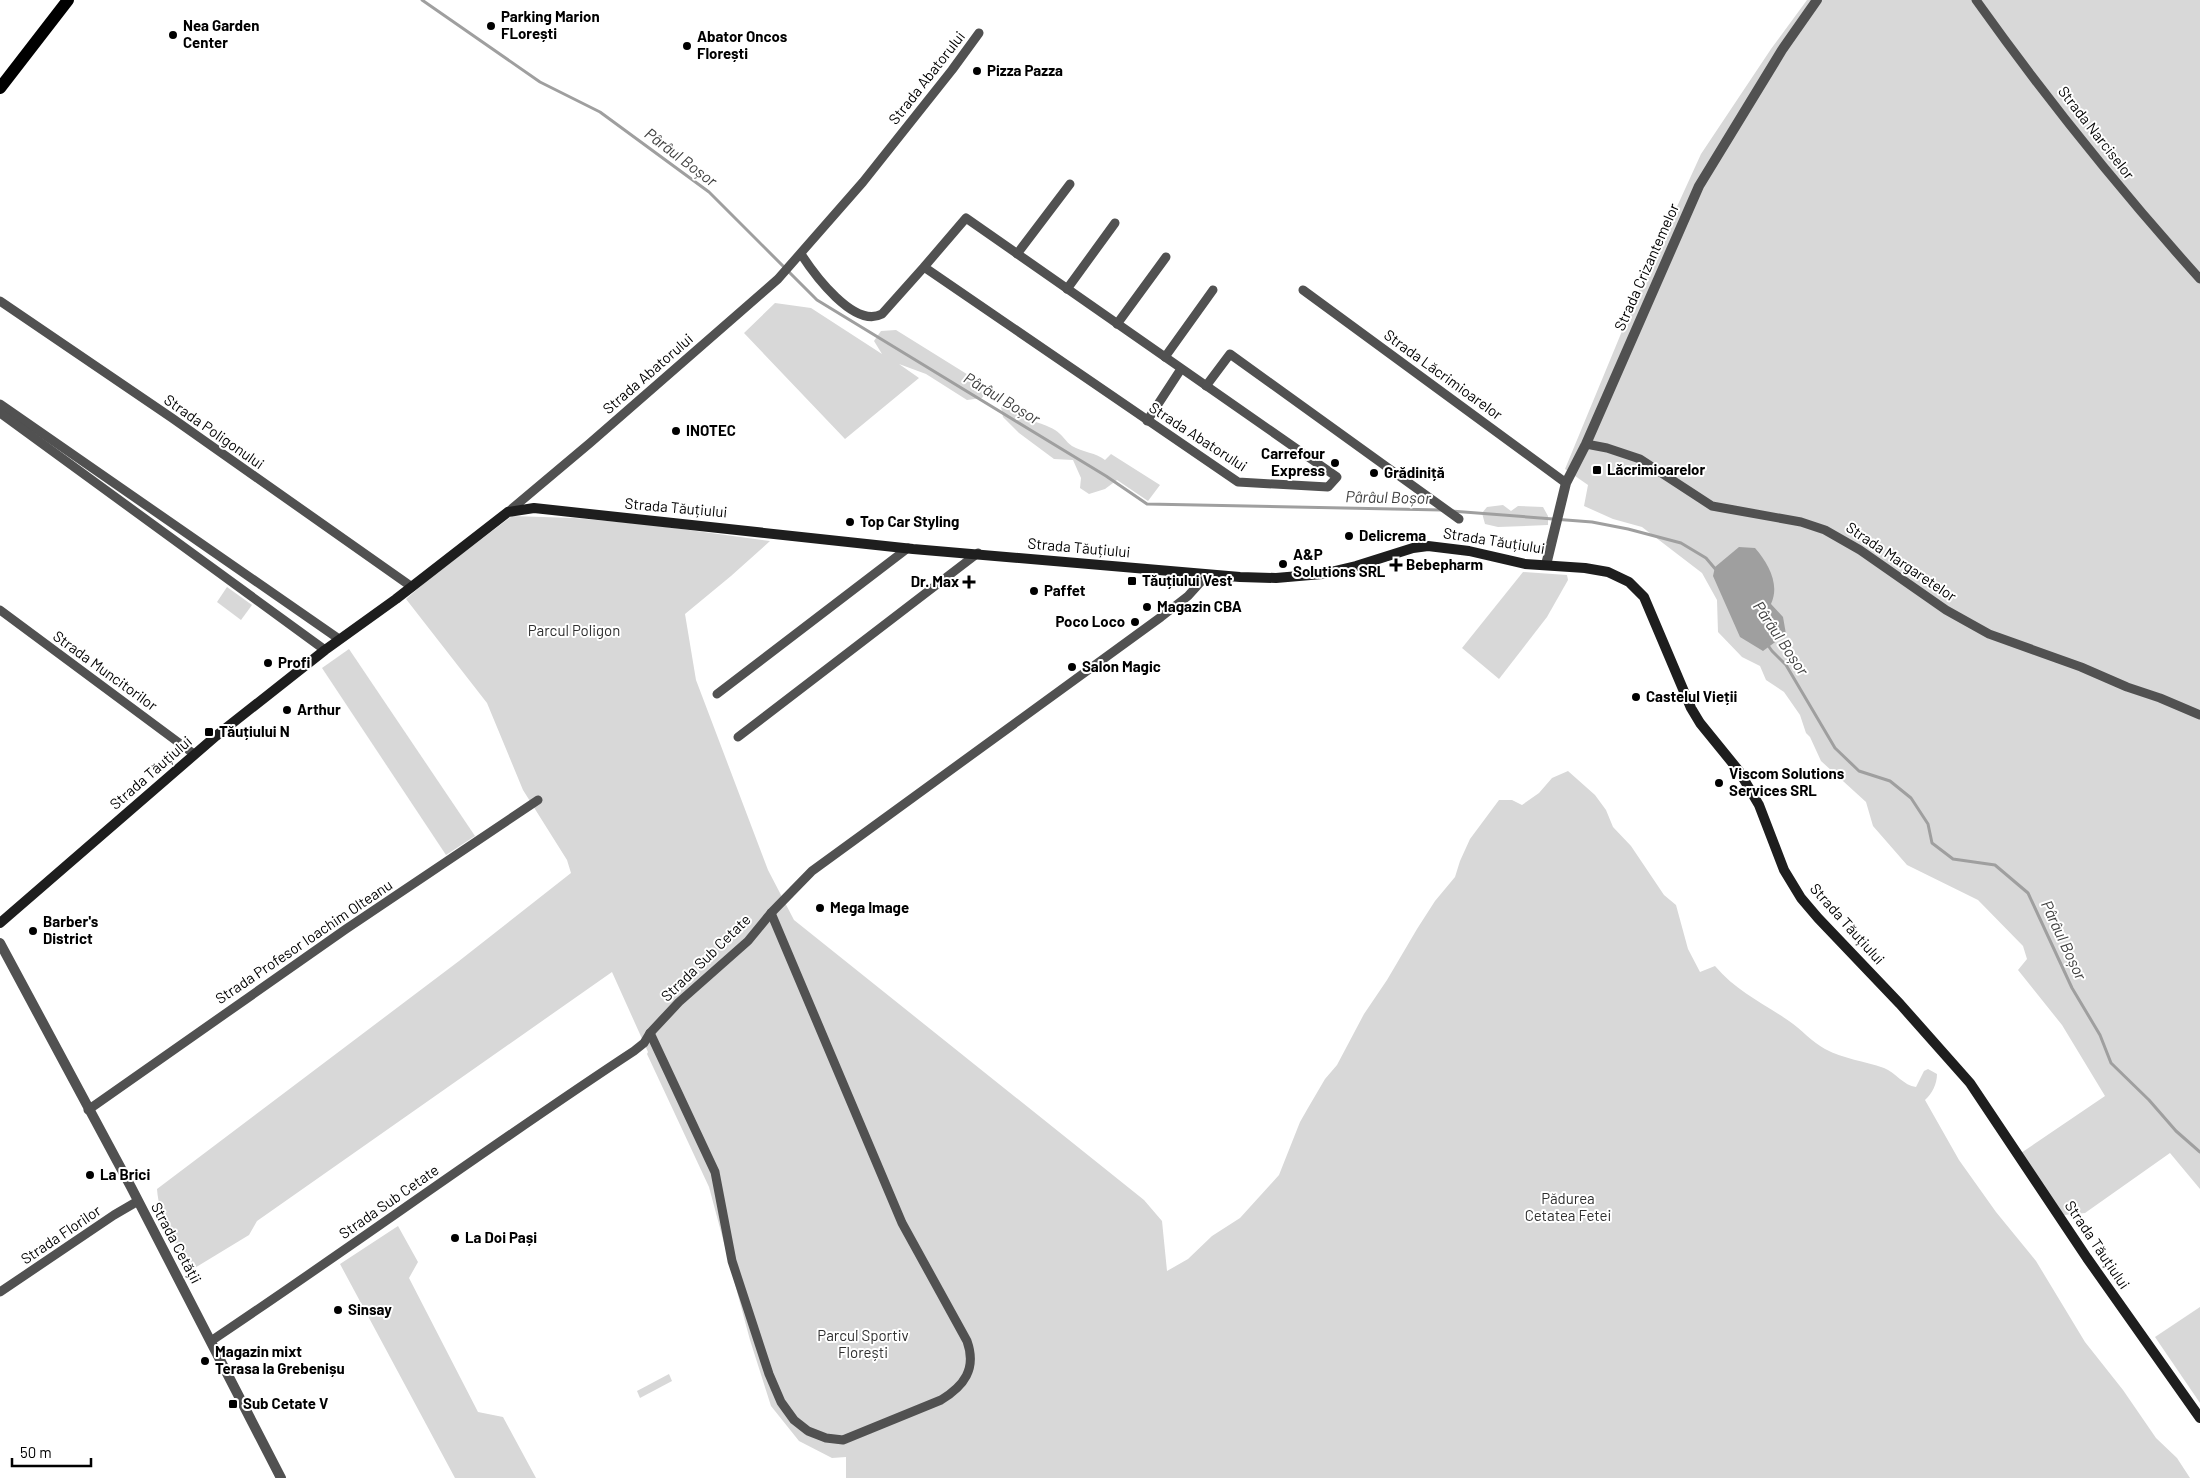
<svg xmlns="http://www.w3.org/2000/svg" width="2200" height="1478" font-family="Barlow,sans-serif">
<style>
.green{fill:#d8d8d8}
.water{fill:#9f9f9f}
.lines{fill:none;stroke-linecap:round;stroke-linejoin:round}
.stream{stroke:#9f9f9f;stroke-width:3}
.minor{stroke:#515151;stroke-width:9}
.tertiary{stroke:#515151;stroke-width:10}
.secondary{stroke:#1e1e1e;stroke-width:10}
.primary{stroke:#000;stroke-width:12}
.poi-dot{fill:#000;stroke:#fff;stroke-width:2}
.labels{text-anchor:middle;stroke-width:4;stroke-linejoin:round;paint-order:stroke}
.poi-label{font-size:15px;font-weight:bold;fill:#000;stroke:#fff;text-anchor:start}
.street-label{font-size:15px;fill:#000;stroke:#fff}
.park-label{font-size:15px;fill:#2f2f2f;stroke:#fff}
.water-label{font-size:16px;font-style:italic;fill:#404040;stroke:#fff}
</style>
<rect width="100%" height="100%" fill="#fff"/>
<!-- green -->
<g class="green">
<polygon points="1807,0 2200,0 2200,1189 2170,1153 2085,1213 2064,1215 2021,1153 2105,1096 2062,1025 2018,970 2027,959 2023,946 1978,900 1907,865 1873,826 1866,802 1821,761 1810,737 1806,733 1800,715 1784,692 1766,680 1760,666 1742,657 1718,632 1717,600 1702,573 1642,527 1613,519 1584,506 1588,485 1565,469 1639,290 1701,154 1771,49"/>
<polygon points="775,303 811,308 882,354 874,341 881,331 896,330 978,381 987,390 982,398 967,400 926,374 899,364 919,378 845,439 744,333"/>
<path d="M1001,407H1014C1028,424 1038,420 1055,430C1062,434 1066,442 1072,446C1082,452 1097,453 1105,460L1111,454L1160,485L1148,501L1117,480L1105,489L1089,494L1080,488L1081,478L1073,460L1054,459L1019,433L1003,417Z"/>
<polygon points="1503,505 1511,511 1518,506 1543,507 1548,516 1548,525 1498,527 1485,524 1482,513 1487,507"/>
<path d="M512,516L574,518L652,525L770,541L731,576L685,614L696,680L768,870L794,920L1144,1200L1162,1221L1167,1271L1188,1259L1212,1236L1240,1218L1279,1175L1300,1122L1308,1108L1325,1079L1337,1065L1364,1014L1387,980L1417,929L1435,901L1455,877L1460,861L1470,839L1499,800H1512L1522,805L1539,793L1552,778L1568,771L1595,795L1606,810L1613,827L1631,846L1664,895L1676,905L1688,949L1700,972L1715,966C1736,991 1763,1003 1789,1021C1801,1029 1812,1042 1825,1049C1844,1059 1864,1061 1884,1068C1895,1072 1904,1086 1916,1087L1924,1071L1928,1069L1937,1074C1937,1084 1932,1094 1925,1100L1959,1160L1996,1212L2036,1261L2085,1342L2123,1390L2156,1438L2177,1458L2190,1478H846V1457L832,1458L799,1441L771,1406L750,1340L709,1187L647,1054L648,1052L612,972L257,1221L249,1235L193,1269C175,1246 159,1218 157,1189L459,961L571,873L567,860L523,790L487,703L406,599L430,578Z"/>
<polygon points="1523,572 1567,575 1568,580 1547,617 1499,679 1462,648"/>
<polygon points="227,587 252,605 241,620 217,602"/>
<polygon points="349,649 475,836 446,855 322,668"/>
<polygon points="398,1226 418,1262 409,1278 478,1412 503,1417 536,1478 455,1478 340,1264"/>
<polygon points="2200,1307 2200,1403 2155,1337"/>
<polygon points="669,1374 672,1381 640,1398 637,1391"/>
</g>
<!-- water -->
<path class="water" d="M1739,547L1755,548C1769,564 1780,585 1771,604L1783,617L1786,634L1763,651L1740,637L1713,576L1715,567Z"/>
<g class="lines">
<!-- stream -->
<g class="stream">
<polyline points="422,0 540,82 600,112 709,192 817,300 1106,476 1147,504 1442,510"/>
<polyline points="1451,511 1592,522 1628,529 1681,543 1706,558 1717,571"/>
<polyline points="1767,644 1772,651 1786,665 1835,748 1859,771 1890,781 1911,798 1928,824 1932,843 1953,859 1995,865 2028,893 2072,988 2100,1035 2111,1063 2149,1100 2176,1131 2200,1152"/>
</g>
<!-- minor -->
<g class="minor">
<path d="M1976,0C2045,97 2120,190 2200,279"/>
<path d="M801,254C814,274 854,329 882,314L924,267L1238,482L1328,487L1337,477L966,218L924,267"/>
<polyline points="1017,254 1070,184"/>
<polyline points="1067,289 1115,223"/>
<polyline points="1303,290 1566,483"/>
<polyline points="0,301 172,418 412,587"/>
<polyline points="1117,324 1166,257"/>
<polyline points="1165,357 1213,290"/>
<polyline points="1206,386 1230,354 1459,519"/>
<polyline points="0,404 339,639"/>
<polyline points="0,413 325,650"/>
<polyline points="1147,421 1181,369"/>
<polyline points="1586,444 1607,448 1640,459 1712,506 1801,522 1825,530 1860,550 1946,610 1989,634 2081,667 2127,687 2160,698 2200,715"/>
<polyline points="508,512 590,443 778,279 863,182 952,70 979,33"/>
<polyline points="0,610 194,754"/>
<polyline points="717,694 908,548"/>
<polyline points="738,737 978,553"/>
<path d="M650,1033L715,1172L732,1261L769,1374L781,1402L794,1420L808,1431L826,1438L843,1440L941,1400C964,1386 977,1369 967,1341L902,1223L771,913"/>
<polyline points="88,1110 346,929 538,800"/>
<polyline points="0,1292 114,1215 138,1201"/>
<path d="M211,1341C353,1246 491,1145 634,1051L644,1043L650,1033L679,1002L748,941L771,913L812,871L1161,617L1188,596L1207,575"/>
</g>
<!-- tertiary -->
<g class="tertiary">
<polyline points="1546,565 1566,483 1586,444 1699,186 1782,50 1817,0"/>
<polyline points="0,943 131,1187 281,1478"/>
</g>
<!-- secondary -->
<polyline class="secondary" points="0,923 216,736 325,650 396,599 508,512 534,508 913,549 1240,577 1276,578 1322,574 1356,566 1413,548 1428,546 1469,551 1525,564 1585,568 1608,572 1629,582 1644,597 1691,708 1700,723 1739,771 1759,805 1784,870 1801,898 1818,918 1900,1004 1970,1083 2087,1258 2200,1418"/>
<!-- primary -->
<polyline class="primary" points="0,88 68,0"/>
</g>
<!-- markers -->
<g class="poi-dot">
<circle cx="491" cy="26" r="5"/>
<circle cx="173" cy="35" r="5"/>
<circle cx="687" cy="46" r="5"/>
<circle cx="977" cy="71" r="5"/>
<circle cx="676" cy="431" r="5"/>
<circle cx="1335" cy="463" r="5"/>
<rect x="1592" y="465" width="10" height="10" rx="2.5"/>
<circle cx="1374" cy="473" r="5"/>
<circle cx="850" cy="522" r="5"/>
<circle cx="1349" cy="536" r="5"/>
<circle cx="1283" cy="564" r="5"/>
<path d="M1393.5 557.5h5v5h5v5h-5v5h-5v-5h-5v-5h5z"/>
<rect x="1127" y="576" width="10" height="10" rx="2.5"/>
<path d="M966.5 574.5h5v5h5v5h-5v5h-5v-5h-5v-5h5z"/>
<circle cx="1034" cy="591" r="5"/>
<circle cx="1147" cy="607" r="5"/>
<circle cx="1135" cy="622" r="5"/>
<circle cx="268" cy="663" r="5"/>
<circle cx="1072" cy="667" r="5"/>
<circle cx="1636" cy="697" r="5"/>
<circle cx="287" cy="710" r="5"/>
<rect x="204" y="727" width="10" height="10" rx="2.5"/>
<circle cx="1719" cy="783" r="5"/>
<circle cx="820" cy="908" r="5"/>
<circle cx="33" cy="931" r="5"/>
<circle cx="90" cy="1175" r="5"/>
<circle cx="455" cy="1238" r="5"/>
<circle cx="338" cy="1310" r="5"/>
<circle cx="205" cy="1361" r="5"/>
<rect x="228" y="1399" width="10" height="10" rx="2.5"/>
</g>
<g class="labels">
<!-- poi labels -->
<g class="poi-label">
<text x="501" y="22">Parking Marion<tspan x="501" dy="17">FLorești</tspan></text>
<text x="183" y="31">Nea Garden<tspan x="183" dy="17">Center</tspan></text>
<text x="697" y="42">Abator Oncos<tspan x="697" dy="17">Florești</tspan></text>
<text x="987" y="76">Pizza Pazza</text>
<text x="686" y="436">INOTEC</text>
<text x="1325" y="459" text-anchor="end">Carrefour<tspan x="1325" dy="17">Express</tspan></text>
<text x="1607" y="475">Lăcrimioarelor</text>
<text x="1384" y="478">Grădiniță</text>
<text x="860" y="527">Top Car Styling</text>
<text x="1359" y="541">Delicrema</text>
<text x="1293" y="560">A&amp;P<tspan x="1293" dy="17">Solutions SRL</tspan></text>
<text x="1406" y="570">Bebepharm</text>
<text x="1142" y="586">Tăuțiului Vest</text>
<text x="959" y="587" text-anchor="end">Dr. Max</text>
<text x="1044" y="596">Paffet</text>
<text x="1157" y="612">Magazin CBA</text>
<text x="1125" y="627" text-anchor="end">Poco Loco</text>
<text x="278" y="668">Profi</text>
<text x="1082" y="672">Salon Magic</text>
<text x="1646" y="702">Castelul Vieții</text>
<text x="297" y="715">Arthur</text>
<text x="219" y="737">Tăuțiului N</text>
<text x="1729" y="779">Viscom Solutions<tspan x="1729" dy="17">Services SRL</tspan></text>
<text x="830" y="913">Mega Image</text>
<text x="43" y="927">Barber's<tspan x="43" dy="17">District</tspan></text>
<text x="100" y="1180">La Brici</text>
<text x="465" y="1243">La Doi Pași</text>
<text x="348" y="1315">Sinsay</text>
<text x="215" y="1357">Magazin mixt<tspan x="215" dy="17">Terasa la Grebenișu</tspan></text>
<text x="243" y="1409">Sub Cetate V</text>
</g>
<!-- street labels -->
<g class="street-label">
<text transform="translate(927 78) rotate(-52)" y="5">Strada Abatorului</text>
<text transform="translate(2096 133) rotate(52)" y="5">Strada Narciselor</text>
<text transform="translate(1647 267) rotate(-66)" y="5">Strada Crizantemelor</text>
<text transform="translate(648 374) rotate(-41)" y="5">Strada Abatorului</text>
<text transform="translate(1443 375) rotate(36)" y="5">Strada Lăcrimioarelor</text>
<text transform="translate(214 432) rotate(35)" y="5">Strada Poligonului</text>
<text transform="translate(1198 437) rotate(33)" y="5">Strada Abatorului</text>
<text transform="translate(676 508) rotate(5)" y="5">Strada Tăuțiului</text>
<text transform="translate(1494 541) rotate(9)" y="5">Strada Tăuțiului</text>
<text transform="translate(1079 548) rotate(5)" y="5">Strada Tăuțiului</text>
<text transform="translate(1901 562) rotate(34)" y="5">Strada Margaretelor</text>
<text transform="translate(105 671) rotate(36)" y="5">Strada Muncitorilor</text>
<text transform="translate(151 773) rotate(-41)" y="5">Strada Tăuțiului</text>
<text transform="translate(1847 924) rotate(48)" y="5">Strada Tăuțiului</text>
<text transform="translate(304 942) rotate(-34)" y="5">Strada Profesor Ioachim Olteanu</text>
<text transform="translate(706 958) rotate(-44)" y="5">Strada Sub Cetate</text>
<text transform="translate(389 1202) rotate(-35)" y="5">Strada Sub Cetate</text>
<text transform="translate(61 1235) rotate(-34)" y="5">Strada Florilor</text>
<text transform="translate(176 1243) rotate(62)" y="5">Strada Cetății</text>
<text transform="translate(2097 1245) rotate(56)" y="5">Strada Tăuțiului</text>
</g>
<!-- park labels -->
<g class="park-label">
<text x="574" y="636">Parcul Poligon</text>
<text x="1568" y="1204">Pădurea<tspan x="1568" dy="17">Cetatea Fetei</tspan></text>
<text x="863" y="1341">Parcul Sportiv<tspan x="863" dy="17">Florești</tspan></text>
</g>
<!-- water labels -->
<g class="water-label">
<text transform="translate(681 157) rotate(37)" y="6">Pârâul Boșor</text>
<text transform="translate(1002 398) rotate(31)" y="6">Pârâul Boșor</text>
<text transform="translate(1388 497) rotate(1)" y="6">Pârâul Boșor</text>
<text transform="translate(1781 638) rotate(56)" y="6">Pârâul Boșor</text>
<text transform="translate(2064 940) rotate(65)" y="6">Pârâul Boșor</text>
</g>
</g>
<!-- scale -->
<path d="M12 1458v8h79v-8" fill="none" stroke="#000000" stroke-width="2.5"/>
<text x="20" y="1458" font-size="15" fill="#000000" stroke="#ffffff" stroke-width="4" paint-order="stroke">50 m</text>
</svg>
